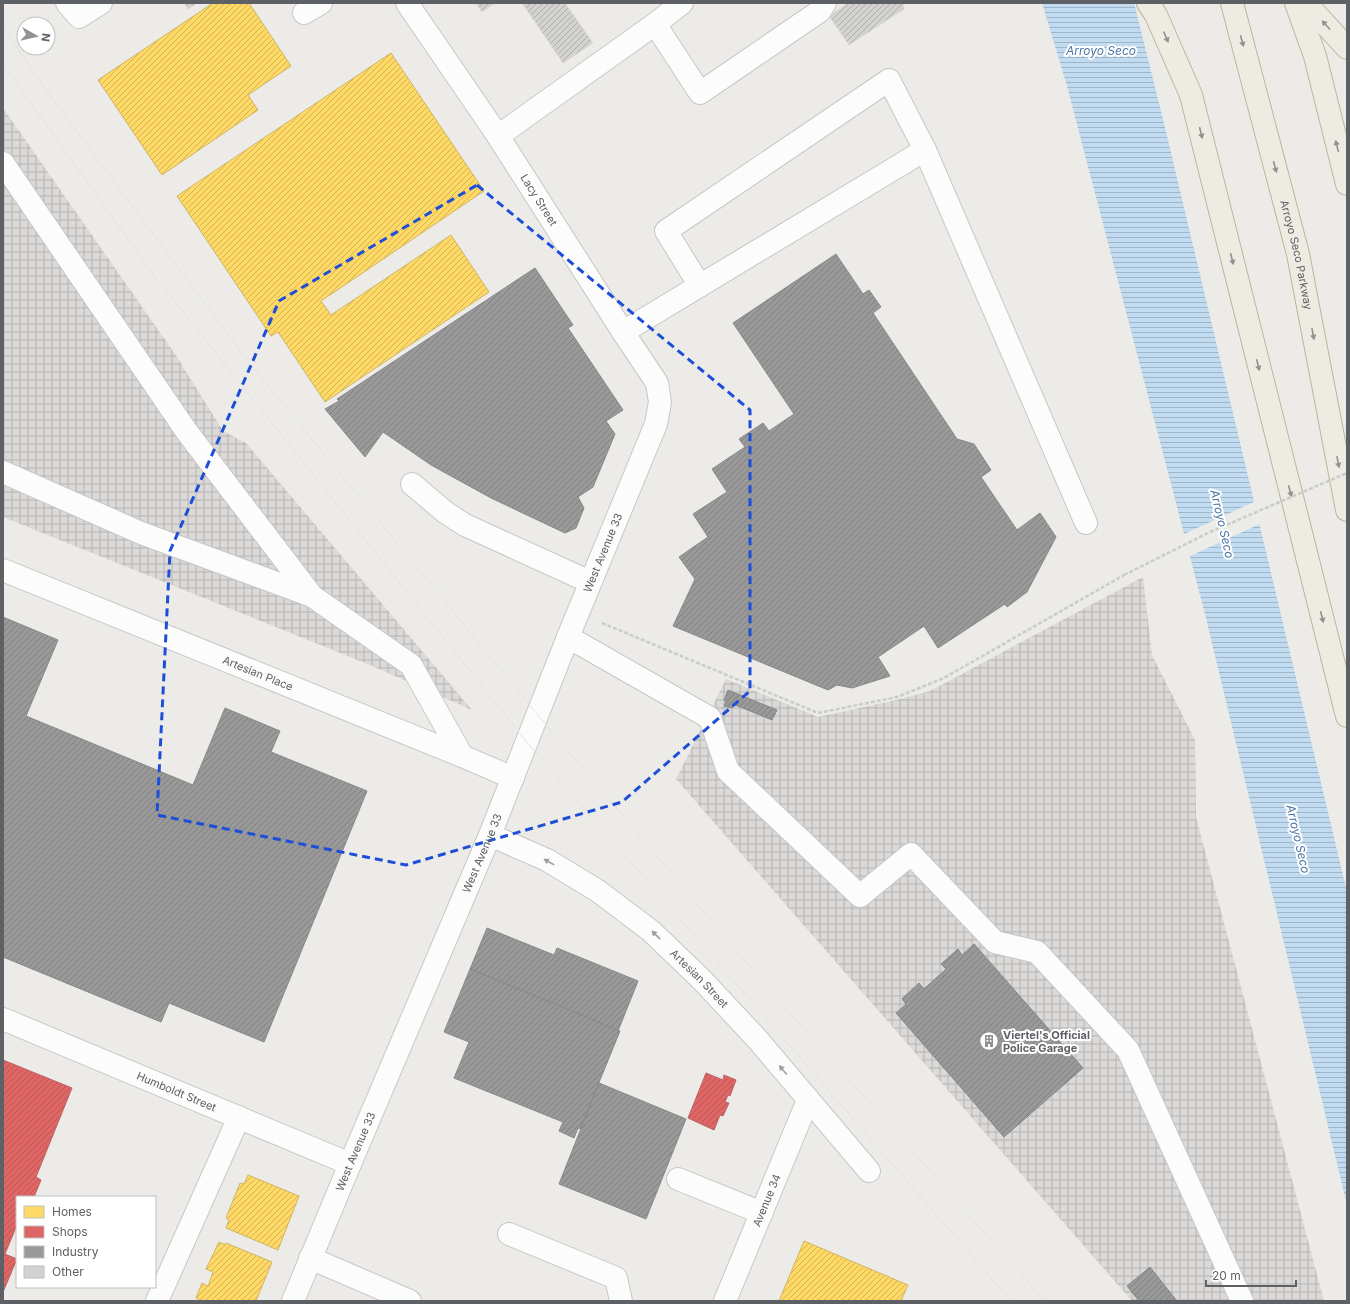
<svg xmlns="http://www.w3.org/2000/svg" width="1350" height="1304" font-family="Inter,sans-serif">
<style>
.industrial{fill:url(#industrial-grid)}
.water{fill:url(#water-rules)}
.pier{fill:#ecebe8}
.homes{fill:url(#homes-hatch);stroke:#ceb565}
.shops{fill:url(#shops-hatch);stroke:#b96465}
.industry{fill:url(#industry-hatch);stroke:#878889}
.building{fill:url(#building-hatch);stroke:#dbdad7}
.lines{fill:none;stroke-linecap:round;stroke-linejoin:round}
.minor-casing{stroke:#c7c7c7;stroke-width:24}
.highway-casing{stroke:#bfb599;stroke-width:24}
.path{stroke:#c9cccb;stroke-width:2.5;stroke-dasharray:4 2;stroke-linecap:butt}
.minor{stroke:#fcfcfc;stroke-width:22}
.highway{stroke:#eeebe2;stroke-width:22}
.tram{stroke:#e3e2e2;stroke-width:1}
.path-bridge{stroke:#c9cccb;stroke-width:2.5;stroke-dasharray:4 2;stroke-linecap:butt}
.oneway{fill:#909190}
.oneway2{fill:#9d9ea1}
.marked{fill:none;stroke:#1d4ed8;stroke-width:3;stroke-dasharray:8 5;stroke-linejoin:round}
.labels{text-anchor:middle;stroke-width:4;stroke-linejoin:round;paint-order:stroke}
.street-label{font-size:11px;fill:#5d6064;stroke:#fff}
.poi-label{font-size:11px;font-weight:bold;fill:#5d6064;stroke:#fff;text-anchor:start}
.water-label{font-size:12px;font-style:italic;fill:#4c76a6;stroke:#fff}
</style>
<defs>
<pattern id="industrial-grid" width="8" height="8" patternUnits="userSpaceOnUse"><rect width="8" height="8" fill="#dcdad8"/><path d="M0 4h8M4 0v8" fill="none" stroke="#b6b4b3"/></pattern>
<pattern id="water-rules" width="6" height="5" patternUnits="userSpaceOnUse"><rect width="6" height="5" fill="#c1dbf1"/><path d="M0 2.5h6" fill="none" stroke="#a0b5c7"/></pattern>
<pattern id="homes-hatch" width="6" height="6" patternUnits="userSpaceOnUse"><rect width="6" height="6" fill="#ffd966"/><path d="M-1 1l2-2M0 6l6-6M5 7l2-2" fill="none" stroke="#d2b358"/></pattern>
<pattern id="shops-hatch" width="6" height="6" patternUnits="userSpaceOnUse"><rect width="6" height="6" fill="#e06666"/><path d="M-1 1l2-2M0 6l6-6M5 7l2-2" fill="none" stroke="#b95758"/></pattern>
<pattern id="industry-hatch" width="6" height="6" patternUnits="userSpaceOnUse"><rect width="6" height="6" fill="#999"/><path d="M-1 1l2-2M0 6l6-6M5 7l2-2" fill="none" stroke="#808080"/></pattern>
<pattern id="building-hatch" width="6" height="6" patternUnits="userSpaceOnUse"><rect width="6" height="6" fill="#d3d2d0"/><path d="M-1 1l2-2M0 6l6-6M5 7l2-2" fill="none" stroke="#aeaeac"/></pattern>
</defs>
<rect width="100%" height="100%" fill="#ecebe8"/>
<!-- industrial -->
<g class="industrial">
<polygon points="3,108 175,354 223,431 246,443 472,710 370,665 3,517"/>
<polygon points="1143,577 1152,655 1195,740 1196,817 1324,1301 1132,1301 676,779 726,679 818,717 896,700 930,691"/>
</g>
<!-- water -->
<polygon class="water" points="1042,3 1134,3 1161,111 1347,892 1347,1205 1205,614 1067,86"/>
<!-- pier -->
<polygon class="pier" points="1256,501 1262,523 1188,557 1182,535"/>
<!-- homes -->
<g class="homes">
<polygon points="213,3 249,3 291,66 248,95 258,110 162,175 98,80"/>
<polygon points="391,53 484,191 321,301 331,315 451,235 489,292 325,402 278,332 271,336 177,196"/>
<polygon points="248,1175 299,1196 278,1250 226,1228 229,1220 226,1218 240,1183 244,1184"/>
<polygon points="804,1241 908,1285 901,1301 779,1301"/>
<polygon points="219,1242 225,1245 226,1243 272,1262 256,1301 202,1301 196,1298 202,1283 208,1286 213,1272 206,1269"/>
</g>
<!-- shops -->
<g class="shops">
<polygon points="3,1060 72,1088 36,1177 41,1180 34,1197 17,1197 17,1225 5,1254 17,1259 3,1292"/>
<polygon points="706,1073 723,1080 724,1075 736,1080 730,1096 728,1095 725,1102 729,1103 723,1116 720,1115 714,1130 688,1118"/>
</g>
<!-- industry -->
<g class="industry">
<polygon points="836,254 863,294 869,290 881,307 873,313 957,439 974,444 991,470 981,477 1017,530 1040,513 1056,537 1027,592 1007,607 1005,604 938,648 924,626 878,657 890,676 852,688 837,685 828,690 673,626 695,579 679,557 708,537 693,514 727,492 712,469 745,447 739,439 763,423 769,431 794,414 733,323"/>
<polygon points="535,268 573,325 568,328 623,410 606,421 615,434 593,487 578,497 584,508 576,528 565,533 491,498 431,465 383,432 365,457 325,409 339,401 337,399"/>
<polygon points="3,617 58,640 26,716 193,785 225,708 280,731 271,752 367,791 264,1042 169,1003 161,1022 3,957"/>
<polygon points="728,690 777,710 772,720 733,704 732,708 724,706 726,701 724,700"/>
<polygon points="487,928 554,955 557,948 638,981 618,1031 470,969"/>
<polygon points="974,944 1083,1068 1004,1137 896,1013 906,1004 902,999 919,983 924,989 946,969 941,964 958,949 962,955"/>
<polygon points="470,969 620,1031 580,1129 578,1128 574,1138 559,1131 563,1122 454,1078 469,1042 444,1032"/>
<polygon points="599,1083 686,1119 646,1219 559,1184"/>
<polygon points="1150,1267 1177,1301 1139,1301 1127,1286"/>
</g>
<!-- building -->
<g class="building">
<polygon points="184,3 197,3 188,9"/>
<polygon points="476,3 495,3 482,12"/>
<polygon points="522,3 565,3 593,43 563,63"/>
<polygon points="848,3 903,3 904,9 849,45 829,16"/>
</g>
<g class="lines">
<!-- minor casing -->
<g class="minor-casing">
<g id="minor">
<polyline points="67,3 79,17 101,3"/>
<polyline points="304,13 321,3"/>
<polyline points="655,24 700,93 820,11 825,3"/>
<polyline points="498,136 655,24 682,3"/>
<polyline points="925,150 1086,523"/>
<polyline points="3,163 187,432 312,596 411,665 462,756"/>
<polyline points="623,332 925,150 889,80 666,231 700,286"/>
<polyline points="3,472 141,533 312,596"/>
<polyline points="412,484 445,512 465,525 590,582"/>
<path id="s1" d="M3,570L462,756L513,778"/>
<polyline points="568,637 710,718 728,771 860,896 911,854 995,942 1037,952 1128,1050 1242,1301"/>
<path id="s2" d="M490,835L547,860L598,891L651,931L702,980L758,1040L869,1171"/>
<path id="s3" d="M3,1019L350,1164"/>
<polyline points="678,1179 762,1213"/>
<polyline points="509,1234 616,1278 621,1301"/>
<polyline points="310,1258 410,1301"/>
<polyline points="157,1301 239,1117"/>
<path id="s4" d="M293,1301L350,1164L490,835L568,637L656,424L660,402L657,383L623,332L498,136L407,3"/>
<path id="s5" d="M725,1301L808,1100"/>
</g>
</g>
<!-- highway casing -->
<g class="highway-casing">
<g id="highway">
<polyline points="1148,3 1156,15 1191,95 1347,716"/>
<path id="s6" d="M1232,3L1298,254L1347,510"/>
<polyline points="1296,3 1315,56 1347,184"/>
<polyline points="1304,3 1313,11 1347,48"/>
</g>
</g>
<!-- path -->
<polyline class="path" points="602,623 818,713 897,697 944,678 1124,575"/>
<!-- minor -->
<use href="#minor" class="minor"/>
<!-- highway -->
<use href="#highway" class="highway"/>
<!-- tram -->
<g class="tram">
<polyline points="3,27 54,101 248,361 537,714 767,987 1045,1301"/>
<polyline points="3,64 155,277 526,741 1011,1301"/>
</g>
<!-- path-bridge -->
<polyline class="path-bridge" points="1124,575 1210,532 1347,473"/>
</g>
<!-- one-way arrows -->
<defs><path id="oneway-solid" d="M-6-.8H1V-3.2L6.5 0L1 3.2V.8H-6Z"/></defs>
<g class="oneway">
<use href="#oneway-solid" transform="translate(1326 25) rotate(-132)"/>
<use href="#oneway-solid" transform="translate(1166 37) rotate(67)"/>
<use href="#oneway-solid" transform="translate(1242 41) rotate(75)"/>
<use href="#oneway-solid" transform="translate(1201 133) rotate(76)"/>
<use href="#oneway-solid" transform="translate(1337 146) rotate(-104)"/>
<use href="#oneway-solid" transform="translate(1275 167) rotate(75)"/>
<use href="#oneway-solid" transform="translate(1232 259) rotate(76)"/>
<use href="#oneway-solid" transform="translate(1313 334) rotate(79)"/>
<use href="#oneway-solid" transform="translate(1258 365) rotate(76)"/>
<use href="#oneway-solid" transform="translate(1338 462) rotate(79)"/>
<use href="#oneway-solid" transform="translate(1290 491) rotate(76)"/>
<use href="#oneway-solid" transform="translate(1322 617) rotate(76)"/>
</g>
<g class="oneway2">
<use href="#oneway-solid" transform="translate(549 862) rotate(-151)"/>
<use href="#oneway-solid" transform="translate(656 935) rotate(-136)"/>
<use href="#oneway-solid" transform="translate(783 1070) rotate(-130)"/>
</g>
<!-- marked area -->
<path class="marked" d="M477,185L750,410V691L622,802L406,865L157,815L170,551L279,301Z"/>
<!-- icons -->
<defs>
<g id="building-ring" transform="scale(1)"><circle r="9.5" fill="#fff" stroke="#8f9192" stroke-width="1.5"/><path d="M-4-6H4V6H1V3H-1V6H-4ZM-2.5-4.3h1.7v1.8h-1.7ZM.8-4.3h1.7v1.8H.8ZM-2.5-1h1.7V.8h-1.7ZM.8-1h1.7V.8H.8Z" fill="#8f9192"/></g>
</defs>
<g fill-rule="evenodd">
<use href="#building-ring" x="989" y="1041"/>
</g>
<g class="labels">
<!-- street labels -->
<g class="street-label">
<text transform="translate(539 200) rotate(58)" y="4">Lacy Street</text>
<text dy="4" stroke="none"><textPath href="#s6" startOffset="260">Arroyo Seco Parkway</textPath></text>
<text dy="4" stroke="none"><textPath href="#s4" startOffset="810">West Avenue 33</textPath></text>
<text dy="4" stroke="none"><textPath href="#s1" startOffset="275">Artesian Place</textPath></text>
<text dy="4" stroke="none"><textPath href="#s4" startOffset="486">West Avenue 33</textPath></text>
<text dy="4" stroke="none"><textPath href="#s2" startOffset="256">Artesian Street</textPath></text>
<text dy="4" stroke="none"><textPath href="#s3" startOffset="188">Humboldt Street</textPath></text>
<text dy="4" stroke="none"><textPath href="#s4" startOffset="162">West Avenue 33</textPath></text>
<text dy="4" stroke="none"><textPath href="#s5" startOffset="109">Avenue 34</textPath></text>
</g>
<!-- poi labels -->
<g class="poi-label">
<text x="1003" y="1039">Viertel's Official<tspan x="1003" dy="13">Police Garage</tspan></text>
</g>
<!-- water labels -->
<g class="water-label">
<text x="1101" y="55">Arroyo Seco</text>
<text transform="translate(1222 524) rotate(77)" y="4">Arroyo Seco</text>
<text transform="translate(1298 839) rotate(77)" y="4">Arroyo Seco</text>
</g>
</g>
<!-- border -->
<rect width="1350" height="1304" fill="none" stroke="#5d6064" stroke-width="8"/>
<!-- legend -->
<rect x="16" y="1196" width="140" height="92" fill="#ffffff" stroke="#bebfc1"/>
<rect x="24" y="1206" width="20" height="12" fill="#ffd966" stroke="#bebfc1"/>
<text x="52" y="1216" font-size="12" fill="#5d6064">Homes</text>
<rect x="24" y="1226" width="20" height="12" fill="#e06666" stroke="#bebfc1"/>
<text x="52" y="1236" font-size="12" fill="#5d6064">Shops</text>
<rect x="24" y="1246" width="20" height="12" fill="#999999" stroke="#bebfc1"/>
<text x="52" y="1256" font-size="12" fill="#5d6064">Industry</text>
<rect x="24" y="1266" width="20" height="12" fill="#d3d2d0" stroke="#bebfc1"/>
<text x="52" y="1276" font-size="12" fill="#5d6064">Other</text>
<!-- north arrow -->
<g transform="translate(36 36) rotate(98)"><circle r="19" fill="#ffffff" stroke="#bebfc1"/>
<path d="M0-3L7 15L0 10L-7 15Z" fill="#8f9192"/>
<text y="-6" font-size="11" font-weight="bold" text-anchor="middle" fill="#5d6064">N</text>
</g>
<!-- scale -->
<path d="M1206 1280v6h90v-6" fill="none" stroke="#5d6064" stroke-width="2"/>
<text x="1212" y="1280" font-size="12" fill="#5d6064" stroke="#ffffff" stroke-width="3" paint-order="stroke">20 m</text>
</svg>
